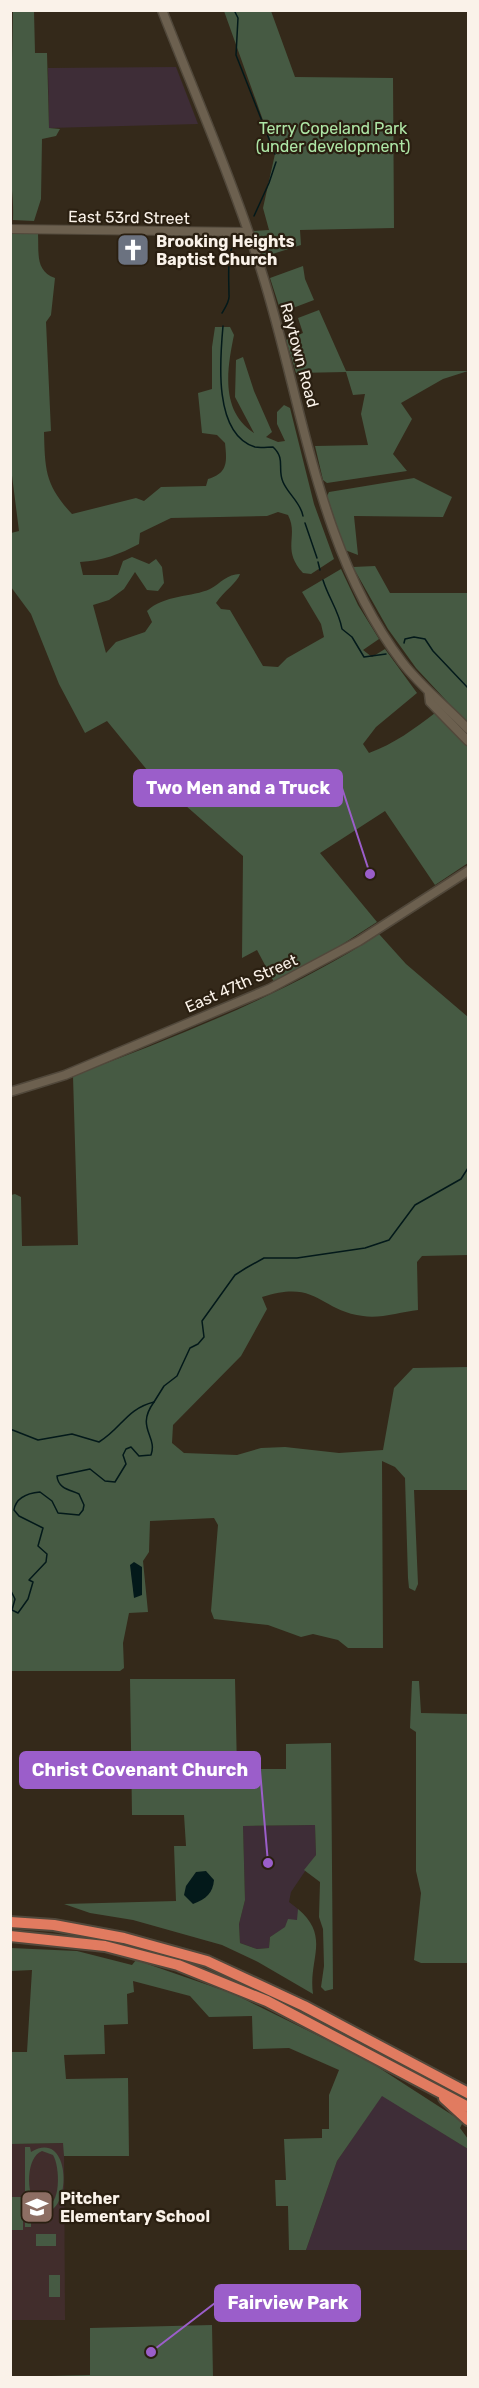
<svg xmlns="http://www.w3.org/2000/svg" width="479" height="2388" font-family="Rubik,sans-serif">
<style>
.commercial{fill:#3e2d37}
.education{fill:#412d2c}
.green{fill:#465a43;fill-rule:evenodd}
.water{fill:#03191a}
.lines{fill:none;stroke-linecap:round;stroke-linejoin:round}
.stream{stroke:#03191a;stroke-width:1.5}
.tertiary-casing{stroke:#51483b;stroke-width:10}
.secondary-casing{stroke:#51483b;stroke-width:11}
.motorway-casing{stroke:#51483b;stroke-width:14}
.tertiary{stroke:#6c604f;stroke-width:8}
.secondary{stroke:#6c604f;stroke-width:8}
.motorway{stroke:#e17b60;stroke-width:10}
.labels{text-anchor:middle;stroke-width:4.5;stroke-linejoin:round;paint-order:stroke}
.park-label{font-size:16px;fill:#aee6a6;stroke:#2a1f11}
.street-label{font-size:16px;fill:#faf2e9;stroke:#2a1f11}
.poi-label{font-size:16px;font-weight:bold;fill:#faf2e9;stroke:#2a1f11;text-anchor:start}
.leader{fill:none;stroke:#9b5eca;stroke-width:2}
.callout-dot{fill:#9b5eca;stroke:#2a1f11;stroke-width:2}
.callout{fill:#9b5eca;stroke:#9b5eca;stroke-width:2}
.callout-label{font-size:18px;text-anchor:middle;font-weight:bold;fill:#fff}
</style>
<rect width="100%" height="100%" fill="#34291a"/>
<!-- commercial -->
<g class="commercial">
<polygon points="176,67 198,124 49,128 48,68"/>
<polygon points="315,1825 316,1855 291,1892 289,1902 298,1909 298,1920 270,1937 269,1948 257,1949 240,1943 239,1924 245,1900 243,1826"/>
<polygon points="382,2095 468,2149 468,2250 306,2250 337,2161"/>
</g>
<!-- education -->
<polygon class="education" points="64,2143 65,2320 11,2320 10,2144"/>
<!-- green -->
<g class="green">
<path d="M13,11H34L35,53H47L49,128L60,129L56,136L42,139L41,199L34,221L13,220C14,201 11,185 10,166Z"/>
<polygon points="224,11 271,11 295,77 393,78 394,228 300,230 301,245 263,257 253,231 269,230 263,208 275,154"/>
<path d="M11,232L38,234C39,253 35,271 55,278L51,315L46,322L51,431L44,432C45,470 45,485 72,514L136,498L144,501L161,487L206,486L208,479C228,473 227,462 225,443L217,435L202,433L198,393L212,389V347L215,327H230L234,335C227,369 220,411 254,433L235,397L236,360L243,357L254,391L272,432L266,437L278,442L285,441L277,424V412L284,405L290,408L314,504L334,559L311,574L303,573C281,549 299,536 288,515L278,512L267,516L171,518L140,533L139,544C120,554 102,561 80,562L83,575H118L123,561L132,557L149,564L156,559L162,567L164,583L158,591L147,590L135,572L124,589L109,600L93,605L106,653L116,642L145,632L152,622L147,611C163,595 193,597 210,589C221,583 227,574 240,574C238,582 223,592 216,603L221,609L230,610L263,666L278,667L287,658L324,637L321,624L302,592L341,569L358,605L379,639L363,650L372,657L385,649L417,693L376,727L363,744L369,753C394,744 414,729 435,713L468,746V863L435,885L385,811L320,853L377,922L321,958L274,982L257,950L242,958L243,856L152,776L107,721L85,733L59,684L31,614L11,587V533L19,531L10,460Z"/>
<polygon points="303,266 305,279 314,300 285,311 280,309 270,278"/>
<polygon points="319,310 346,371 468,371 443,379 401,403 412,419 393,454 407,471 327,483 323,480 315,446 368,445 361,414 365,394 353,395 346,372 296,373 286,340 303,333 298,318"/>
<polygon points="414,478 452,497 443,517 354,516 358,555 345,550 327,496 329,492"/>
<polygon points="375,566 390,593 468,593 468,724 416,668 388,629 353,567"/>
<path d="M379,934L406,964L468,1017V1255L422,1256L417,1262L418,1310C401,1312 379,1319 363,1316C318,1310 318,1279 262,1297L267,1309L241,1356L173,1425L172,1443L184,1453L237,1455L261,1448L285,1447L339,1453L383,1450L394,1388L413,1368L468,1367V1490H414L418,1584L415,1591L409,1588L408,1578L405,1478L395,1467L382,1461L383,1648H348L338,1640L313,1634L301,1637L268,1625L214,1619L211,1611L218,1525L214,1518L150,1521L149,1552L143,1561L148,1612L129,1613L123,1643L124,1668L120,1671H11V1195L15,1194L21,1197L22,1246L78,1245L73,1076C177,1036 285,995 379,934Z"/>
<path d="M130,1679H235L237,1769H286V1744L331,1743L333,1989L325,1991L321,1987L324,1966L323,1929L319,1917L320,1882L304,1870L316,1855L315,1825L243,1826L245,1900L239,1924L240,1943L257,1949L269,1948L270,1937L285,1927L288,1919L297,1920L298,1909C331,1937 308,1959 313,1994L258,1962L222,1945L133,1920L90,1913L64,1904L176,1901L174,1846H186L184,1815H132Z"/>
<polygon points="412,1681 419,1681 421,1713 468,1714 468,1963 421,1963 414,1960 421,1893 416,1871 416,1732 410,1728"/>
<polygon points="11,1948 77,1951 132,1965 136,1960 234,1994 323,2038 367,2060 463,2122 460,2128 468,2139 468,2149 382,2096 337,2161 306,2250 289,2250 288,2206 276,2206 275,2180 286,2180 284,2139 322,2138 322,2129 329,2129 329,2095 339,2070 289,2048 253,2049 252,2016 209,2017 190,1996 133,1981 134,1992 127,1994 128,2024 104,2025 105,2054 64,2055 66,2079 128,2078 129,2156 64,2156 63,2143 11,2144 10,2052 27,2052 32,1970 11,1971"/>
<path d="M25,2147H30L31,2152C77,2124 72,2238 31,2207V2227H25ZM42,2151L53,2155C61,2168 62,2218 36,2205C26,2193 26,2157 42,2151Z"/>
<polygon points="10,2197 23,2197 23,2230 11,2230"/>
<rect x="36" y="2234" width="20" height="12"/>
<rect x="49" y="2275" width="11" height="22"/>
<polygon points="212,2325 213,2377 11,2377 90,2375 90,2328"/>
</g>
<!-- water -->
<g class="water">
<polygon points="134,1562 142,1567 142,1595 134,1598 130,1565"/>
<path d="M206,1871L214,1880C213,1893 206,1899 193,1904L184,1895L186,1886L196,1872Z"/>
</g>
<g class="lines">
<!-- stream -->
<g class="stream">
<polyline points="234,10 238,18 236,55 275,154"/>
<polyline points="254,216 269,183 276,162"/>
<path d="M222,313C225,308 230,301 229,295C229,278 226,251 237,238"/>
<path d="M223,326C220,359 213,434 255,447C260,448 268,447 273,447C286,459 277,469 283,482C288,494 301,503 303,516"/>
<polyline points="305,523 317,558"/>
<polyline points="318,562 320,570"/>
<path d="M323,580C328,597 339,611 342,629L352,637L364,657L386,654"/>
<polyline points="404,643 405,639 414,637 425,639 433,651 468,688"/>
<path d="M10,1429L38,1440L72,1434L99,1442C122,1428 126,1409 154,1402L164,1386L177,1376L190,1348L198,1344L204,1337L202,1321L235,1275L246,1268L264,1258H297L365,1248L389,1240L415,1205L461,1179L468,1168"/>
<path d="M10,1589L15,1599L12,1610L18,1613L28,1599L33,1582L29,1580L46,1562L47,1554L38,1546L43,1528L19,1516L14,1510C16,1497 29,1493 40,1492L52,1501L58,1513L79,1515L83,1510L84,1505L79,1494C71,1490 58,1489 57,1476L90,1469L105,1481L115,1482L126,1464L123,1455L126,1449L131,1447L139,1456L151,1455C158,1436 135,1428 154,1402"/>
</g>
<!-- tertiary casing -->
<g class="tertiary-casing">
<polyline id="tertiary" points="10,229 248,232"/>
</g>
<!-- secondary casing -->
<g class="secondary-casing">
<g id="secondary">
<path d="M162,10C196,97 234,184 262,273C303,403 317,550 402,662C422,688 446,706 468,729"/>
<polyline points="429,694 430,702 468,741"/>
<polyline points="10,1092 65,1075 269,989 359,941 468,871"/>
</g>
</g>
<!-- motorway casing -->
<g class="motorway-casing">
<g id="motorway">
<polyline points="10,1922 54,1925 124,1938 207,1961 304,2006 468,2093"/>
<polyline points="10,1936 105,1946 178,1965 267,2001 468,2107"/>
<polyline points="444,2098 468,2120"/>
</g>
</g>
<!-- tertiary -->
<use href="#tertiary" class="tertiary"/>
<!-- secondary -->
<use href="#secondary" class="secondary"/>
<!-- motorway -->
<use href="#motorway" class="motorway"/>
</g>
<!-- icons -->
<defs>
<g id="church-square" transform="scale(1.725)"><rect x="-9" y="-9" width="18" height="18" rx="4" fill="#6b7280" stroke="#2a1f11"/><path d="M-1.2-6h2.4v3.5h3.3v2.4h-3.3V6h-2.4V-.1h-3.3v-2.4h3.3Z" fill="#fff"/></g>
<g id="school-square" transform="scale(1.725)"><rect x="-9" y="-9" width="18" height="18" rx="4" fill="#8d6e63" stroke="#2a1f11"/><path d="M0-5L7-2L0 1L-7-2ZM-4 1L0 2.5L4 1V4Q0 6-4 4Z" fill="#fff"/></g>
</defs>
<g fill-rule="evenodd">
<use href="#church-square" x="133" y="250"/>
<use href="#school-square" x="37" y="2207"/>
</g>
<g class="labels">
<!-- park labels -->
<g class="park-label">
<text x="333" y="134">Terry Copeland Park<tspan x="333" dy="18">(under development)</tspan></text>
</g>
<!-- street labels -->
<g class="street-label">
<text transform="translate(129 217) rotate(1)" y="6">East 53rd Street</text>
<text transform="translate(300 355) rotate(75)" y="6">Raytown Road</text>
<text transform="translate(241 983) rotate(-24)" y="6">East 47th Street</text>
</g>
<!-- poi labels -->
<g class="poi-label">
<text x="156" y="247">Brooking Heights<tspan x="156" dy="18">Baptist Church</tspan></text>
<text x="60" y="2204">Pitcher<tspan x="60" dy="18">Elementary School</tspan></text>
</g>
</g>
<!-- callouts -->
<path class="leader" d="M370 874L342 788M268 1863L260 1770M151 2352L215 2303"/>
<g class="callout-dot">
<circle cx="370" cy="874" r="6"/>
<circle cx="268" cy="1863" r="6"/>
<circle cx="151" cy="2352" r="6"/>
</g>
<g class="callout">
<rect x="134" y="770" width="208" height="36" rx="6"/>
<rect x="20" y="1752" width="240" height="36" rx="6"/>
<rect x="215" y="2285" width="145" height="36" rx="6"/>
</g>
<g class="callout-label">
<text x="238" y="794">Two Men and a Truck</text>
<text x="140" y="1776">Christ Covenant Church</text>
<text x="288" y="2309">Fairview Park</text>
</g>
<!-- border -->
<rect width="479" height="2388" fill="none" stroke="#faf2e9" stroke-width="24"/>
</svg>
